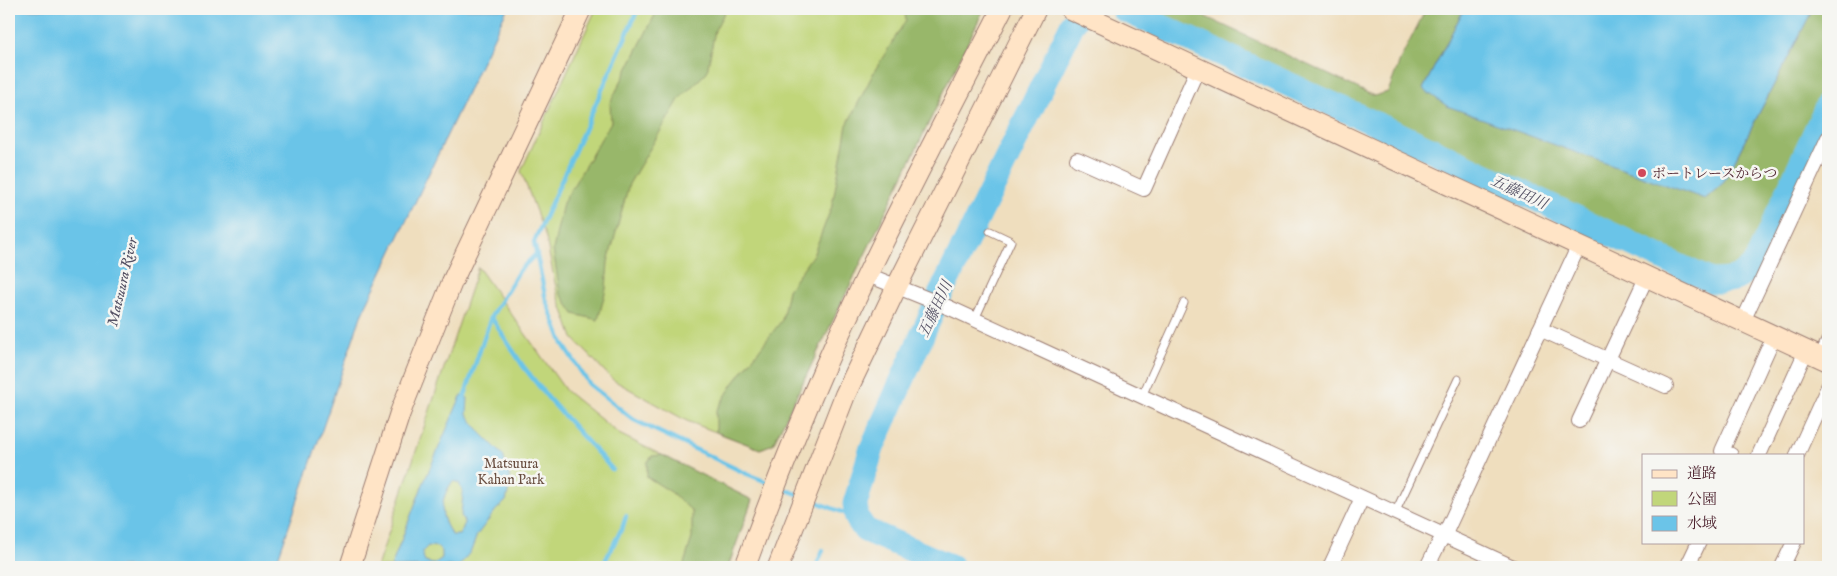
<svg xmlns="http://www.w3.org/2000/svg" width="1837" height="576" font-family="'IM FELL English','Noto Serif JP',serif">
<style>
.green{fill:#c1d67a;stroke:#867a52}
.forest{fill:#98b76a;stroke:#716b4a}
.water{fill:#6bc4e8;stroke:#5a728a;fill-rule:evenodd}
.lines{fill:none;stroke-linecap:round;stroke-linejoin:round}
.stream{stroke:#6bc4e8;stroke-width:4.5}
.river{stroke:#6bc4e8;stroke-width:25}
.lane-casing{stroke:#9c7e74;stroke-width:9}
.street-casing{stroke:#9c7e74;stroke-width:16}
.secondary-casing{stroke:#9c7e74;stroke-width:22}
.lane{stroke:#fff;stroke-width:7}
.street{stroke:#fff;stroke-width:14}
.secondary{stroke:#ffe4c6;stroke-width:20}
.poi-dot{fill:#d1495b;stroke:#f6f6f2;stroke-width:2}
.labels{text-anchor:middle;stroke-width:5;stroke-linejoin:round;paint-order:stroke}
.poi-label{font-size:14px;fill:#4a1f2b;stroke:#f6f6f2;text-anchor:start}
.park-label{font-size:14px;fill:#684d3f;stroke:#f6f6f2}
.water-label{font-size:15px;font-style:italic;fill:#545164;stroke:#f6f6f2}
</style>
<rect width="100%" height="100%" fill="#f6f6f2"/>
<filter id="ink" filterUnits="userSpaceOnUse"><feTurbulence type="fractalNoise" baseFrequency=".02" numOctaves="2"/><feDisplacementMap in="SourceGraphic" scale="10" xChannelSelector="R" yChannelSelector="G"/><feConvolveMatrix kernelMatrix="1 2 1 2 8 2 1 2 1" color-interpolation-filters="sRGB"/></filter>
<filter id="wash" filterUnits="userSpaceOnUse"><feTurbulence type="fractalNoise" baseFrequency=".0096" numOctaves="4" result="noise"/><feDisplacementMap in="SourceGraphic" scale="20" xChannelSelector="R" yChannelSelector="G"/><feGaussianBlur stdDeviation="1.12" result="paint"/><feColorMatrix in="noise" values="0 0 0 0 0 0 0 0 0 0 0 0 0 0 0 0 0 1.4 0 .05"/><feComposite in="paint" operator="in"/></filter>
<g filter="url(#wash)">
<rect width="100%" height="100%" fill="#efdebe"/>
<!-- green -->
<g class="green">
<polygon points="596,9 984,9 773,444 760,449 687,421 613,380 573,338 557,293 546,238 521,171"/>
<polygon points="478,267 566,391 619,434 752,500 728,567 377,567"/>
</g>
<!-- forest -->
<g class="forest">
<polygon points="658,9 726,9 715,30 707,72 680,98 629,184 608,262 606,289 598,320 574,314 560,293 553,250 563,203 611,122 610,103"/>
<polygon points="904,9 984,9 773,444 760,449 716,432 716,411 733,384 782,320 788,290 814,253 832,206 847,125 875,70 906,20"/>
<polygon points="1140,9 1189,9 1374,96 1388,92 1401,58 1426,9 1464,9 1423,89 1705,199 1723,183 1813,9 1828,9 1828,83 1745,263 1731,271 1715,273"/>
<polygon points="662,455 752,500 728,567 683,567 692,538 692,511 671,492 647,477 647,463 652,456"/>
</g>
<!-- water -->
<g class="water">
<polygon points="9,9 507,9 361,316 275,567 9,567"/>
<polygon points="1464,9 1813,9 1723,183 1705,199 1447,106 1423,89"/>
<path d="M461,396L468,398L467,414L480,432L503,455L511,481L506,501L496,510L477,535L471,551L459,566L391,567L421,489ZM453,481L459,483L463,493L461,515L464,522L463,528L459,535H452C439,516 439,500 453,481ZM428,546L438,547L442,551V558L434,564L425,562L422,552Z"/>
</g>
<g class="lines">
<!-- stream -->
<g class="stream">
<polyline points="638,9 534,242 546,300 563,344 589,384 634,420 747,474 772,484"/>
<polyline points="491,317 523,366 549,399 612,469"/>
<polyline points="463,401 491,317 519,271 537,253"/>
<polyline points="781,488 800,495"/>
<polyline points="809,499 857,518"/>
<polyline points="602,567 623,526 626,516"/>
<polyline points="816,567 823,550"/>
</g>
<!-- river -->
<g class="river">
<path d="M1123,9L1398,134L1711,281C1734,281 1740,280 1756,262L1828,104"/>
<polyline points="952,567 865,530 857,518 855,504 872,448 939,297 1073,23 1082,9"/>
</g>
</g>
</g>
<g filter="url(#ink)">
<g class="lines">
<!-- lane casing -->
<g class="lane-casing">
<g id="lane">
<polyline points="975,319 1011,241 990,231"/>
<polyline points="1142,396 1184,303"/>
<polyline points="1395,513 1458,379"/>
</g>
</g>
<!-- street casing -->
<g class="street-casing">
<g id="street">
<polyline points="1077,159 1144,189 1198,68"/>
<polyline points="868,275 950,308 1513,567"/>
<polyline points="1743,321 1828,138"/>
<polyline points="1540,329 1666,386"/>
<polyline points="1821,358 1828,342"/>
<polyline points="1579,421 1647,276"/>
<polyline points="1731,455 1722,451 1774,336"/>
<polyline points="1759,455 1806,351"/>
<polyline points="1797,455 1828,387"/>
<polyline points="1330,567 1362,498"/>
<polyline points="1427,567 1439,543 1444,536 1579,245"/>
<polyline points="1687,567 1699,542"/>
<polyline points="1782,567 1794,542"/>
</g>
</g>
<!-- secondary casing -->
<g class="secondary-casing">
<g id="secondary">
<polyline points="1070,9 1828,361"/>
<polyline points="350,567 400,413 452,282 581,9"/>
<path d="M745,567C769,501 795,435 823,371C877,248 941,129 1002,9"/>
<polyline points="778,567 845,395 897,286 1036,9"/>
</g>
</g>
<!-- lane -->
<use href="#lane" class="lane"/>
<!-- street -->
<use href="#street" class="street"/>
<!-- secondary -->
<use href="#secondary" class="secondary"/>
</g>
</g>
<!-- markers -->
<circle class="poi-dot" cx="1642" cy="173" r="5"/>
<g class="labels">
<!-- poi labels -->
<g class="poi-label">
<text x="1652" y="178">ボートレースからつ</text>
</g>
<!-- park labels -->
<g class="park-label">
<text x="511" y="468">Matsuura<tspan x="511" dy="16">Kahan Park</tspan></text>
</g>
<!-- water labels -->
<g class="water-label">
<text transform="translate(1519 192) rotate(25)" y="5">五藤田川</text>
<text transform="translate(122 282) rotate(-77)" y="5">Matsuura River</text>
<text transform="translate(935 309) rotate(-65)" y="5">五藤田川</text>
</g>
</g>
<!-- margin -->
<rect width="1837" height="576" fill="none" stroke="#f6f6f2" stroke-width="30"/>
<!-- legend -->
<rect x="1642" y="454" width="162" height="90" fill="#f6f6f2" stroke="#b1a0a2"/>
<rect x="1652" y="470" width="25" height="8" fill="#ffe4c6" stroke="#b1a0a2"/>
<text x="1687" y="478" font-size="15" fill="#4a1f2b">道路</text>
<rect x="1652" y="491" width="25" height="15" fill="#c1d67a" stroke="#b1a0a2"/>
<text x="1687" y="504" font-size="15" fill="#4a1f2b">公園</text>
<rect x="1652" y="516" width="25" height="15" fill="#6bc4e8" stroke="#b1a0a2"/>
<text x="1687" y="528" font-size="15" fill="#4a1f2b">水域</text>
</svg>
